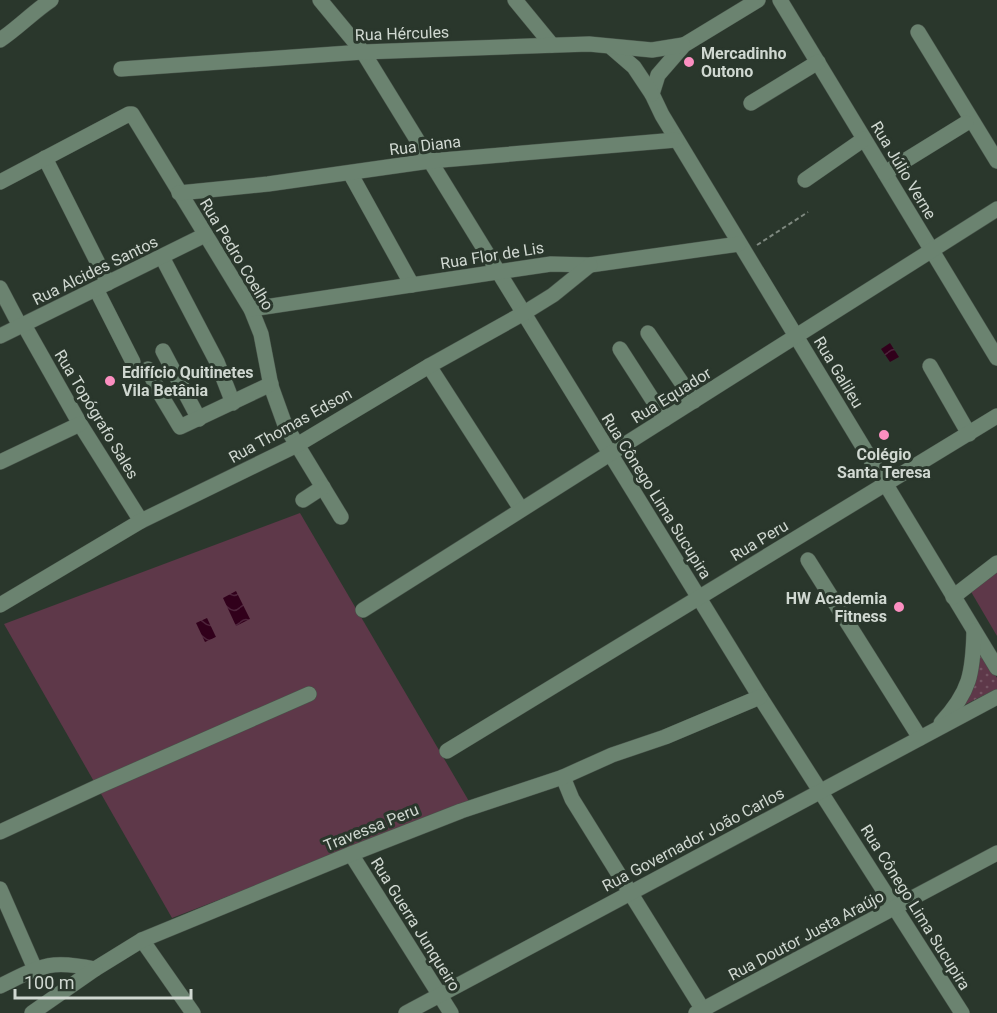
<svg xmlns="http://www.w3.org/2000/svg" width="997" height="1013" font-family="Roboto,sans-serif">
<style>
.grass{fill:url(#grass-dots)}
.garden{fill:#5e3849}
.water{fill:url(#water-waves)}
.lines{fill:none;stroke-linecap:round;stroke-linejoin:round}
.minor-casing{stroke:#48544a;stroke-width:16}
.path{stroke:#7f8980;stroke-width:2;stroke-dasharray:4.5 3;stroke-linecap:butt}
.minor{stroke:#6b8370;stroke-width:15}
.poi-dot{fill:#fc8fc1;stroke:#2a372c;stroke-width:2}
.labels{text-anchor:middle;stroke-width:6;stroke-linejoin:round;paint-order:stroke}
.street-label{font-size:16px;fill:#d0d8d1;stroke:#2a372c}
.poi-label{font-size:16px;font-weight:bold;fill:#d0d8d1;stroke:#2a372c;text-anchor:start}
</style>
<defs>
<pattern id="grass-dots" width="8" height="8" patternUnits="userSpaceOnUse" patternTransform="scale(1.5)"><rect width="8" height="8" fill="#5e3849"/><path d="M2 2h.1M6 6h.1" fill="none" stroke="#745462" stroke-width="1.8" stroke-linecap="round"/></pattern>
<pattern id="water-waves" width="16" height="10" patternUnits="userSpaceOnUse" patternTransform="scale(1.5)"><rect width="16" height="10" fill="#31001b"/><path d="M0 5q4-4 8 0t8 0" fill="none" stroke="#4e243b"/></pattern>
</defs>
<rect width="100%" height="100%" fill="#2a372c"/>
<!-- grass -->
<polygon class="grass" points="980,651 997,678 997,689 964,705 976,679"/>
<!-- garden -->
<g class="garden">
<polygon points="300,513 470,803 172,918 4,624"/>
<polygon points="997,568 997,636 970,590"/>
</g>
<!-- water -->
<g class="water">
<polygon points="890,343 899,357 890,362 881,349"/>
<polygon points="236,591 250,619 236,626 223,598"/>
<polygon points="207,618 216,637 205,642 196,623"/>
</g>
<g class="lines">
<!-- minor casing -->
<g class="minor-casing">
<g id="minor">
<polyline points="320,0 363,52 760,697 962,1013"/>
<polyline points="515,0 552,45"/>
<polyline points="758,0 684,45 658,75 652,94 662,115 997,668"/>
<polyline points="780,0 997,358"/>
<polyline points="918,32 997,161"/>
<path d="M0,40C18,28 33,12 51,0"/>
<polyline points="612,48 634,67 652,94"/>
<polyline points="121,69 363,52 589,44 652,50 683,45"/>
<polyline points="751,103 818,62"/>
<polyline points="45,158 108,283"/>
<polyline points="350,173 412,285"/>
<polyline points="885,173 966,123"/>
<polyline points="805,180 864,139"/>
<polyline points="0,182 129,114 132,114 251,309 261,334 271,386 285,425 341,517"/>
<polyline points="179,193 268,184 430,161 676,140"/>
<polyline points="162,257 217,362 233,403"/>
<polyline points="0,288 20,326"/>
<polyline points="96,289 133,362"/>
<polyline points="251,309 551,264 590,265 739,244"/>
<polyline points="24,325 80,424 141,521"/>
<polyline points="648,333 694,401"/>
<polyline points="0,336 205,235"/>
<polyline points="620,349 665,419"/>
<polyline points="163,351 199,419"/>
<polyline points="429,366 521,509"/>
<polyline points="930,366 969,434"/>
<polyline points="148,369 159,392 180,427 271,384"/>
<polyline points="0,462 80,424"/>
<polyline points="303,500 323,487"/>
<polyline points="808,560 920,738"/>
<polyline points="953,597 997,563"/>
<polyline points="0,605 141,521 297,445 429,366 524,313 553,295 590,265"/>
<polyline points="363,610 997,209"/>
<path d="M941,723C970,692 973,673 974,631"/>
<polyline points="447,751 997,416"/>
<polyline points="563,777 572,799 705,1013"/>
<polyline points="0,832 97,787 309,694"/>
<polyline points="351,854 451,1013"/>
<polyline points="0,889 35,969"/>
<polyline points="142,940 193,1013"/>
<path d="M0,986C41,966 49,959 95,969L142,940L351,854L461,811L563,777L612,755L665,737L760,697"/>
<polyline points="32,1013 95,969"/>
<polyline points="406,1013 997,697"/>
<polyline points="696,1013 997,853"/>
</g>
</g>
<!-- path -->
<polyline class="path" points="757,245 808,212"/>
<!-- minor -->
<use href="#minor" class="minor"/>
</g>
<!-- markers -->
<g class="poi-dot">
<circle cx="689" cy="62" r="6"/>
<circle cx="110" cy="381" r="6"/>
<circle cx="884" cy="435" r="6"/>
<circle cx="899" cy="607" r="6"/>
</g>
<g class="labels">
<!-- street labels -->
<g class="street-label">
<text transform="translate(402 33) rotate(-2)" y="6">Rua Hércules</text>
<text transform="translate(425 145) rotate(-7)" y="6">Rua Diana</text>
<text transform="translate(904 170) rotate(59)" y="6">Rua Júlio Verne</text>
<text transform="translate(237 254) rotate(59)" y="6">Rua Pedro Coelho</text>
<text transform="translate(492 255) rotate(-9)" y="6">Rua Flor de Lis</text>
<text transform="translate(95 270) rotate(-26)" y="6">Rua Alcides Santos</text>
<text transform="translate(839 372) rotate(59)" y="6">Rua Galileu</text>
<text transform="translate(671 395) rotate(-32)" y="6">Rua Equador</text>
<text transform="translate(97 414) rotate(59)" y="6">Rua Topógrafo Sales</text>
<text transform="translate(290 425) rotate(-29)" y="6">Rua Thomas Edson</text>
<text transform="translate(657 496) rotate(58)" y="6">Rua Cônego Lima Sucupira</text>
<text transform="translate(759 540) rotate(-31)" y="6">Rua Peru</text>
<text transform="translate(371 827) rotate(-22)" y="6">Travessa Peru</text>
<text transform="translate(693 839) rotate(-28)" y="6">Rua Governador João Carlos</text>
<text transform="translate(916 907) rotate(58)" y="6">Rua Cônego Lima Sucupira</text>
<text transform="translate(416 924) rotate(58)" y="6">Rua Guerra Junqueiro</text>
<text transform="translate(806 935) rotate(-28)" y="6">Rua Doutor Justa Araújo</text>
</g>
<!-- poi labels -->
<g class="poi-label">
<text x="701" y="59">Mercadinho<tspan x="701" dy="18">Outono</tspan></text>
<text x="122" y="378">Edifício Quitinetes<tspan x="122" dy="18">Vila Betânia</tspan></text>
<text x="884" y="460" text-anchor="middle">Colégio<tspan x="884" dy="18">Santa Teresa</tspan></text>
<text x="887" y="604" text-anchor="end">HW Academia<tspan x="887" dy="18">Fitness</tspan></text>
</g>
</g>
<!-- scale -->
<path d="M15 989v9h176v-9" fill="none" stroke="#d0d8d1" stroke-width="3"/>
<text x="24" y="989" font-size="18" fill="#d0d8d1" stroke="#2a372c" stroke-width="4.5" paint-order="stroke">100 m</text>
</svg>
